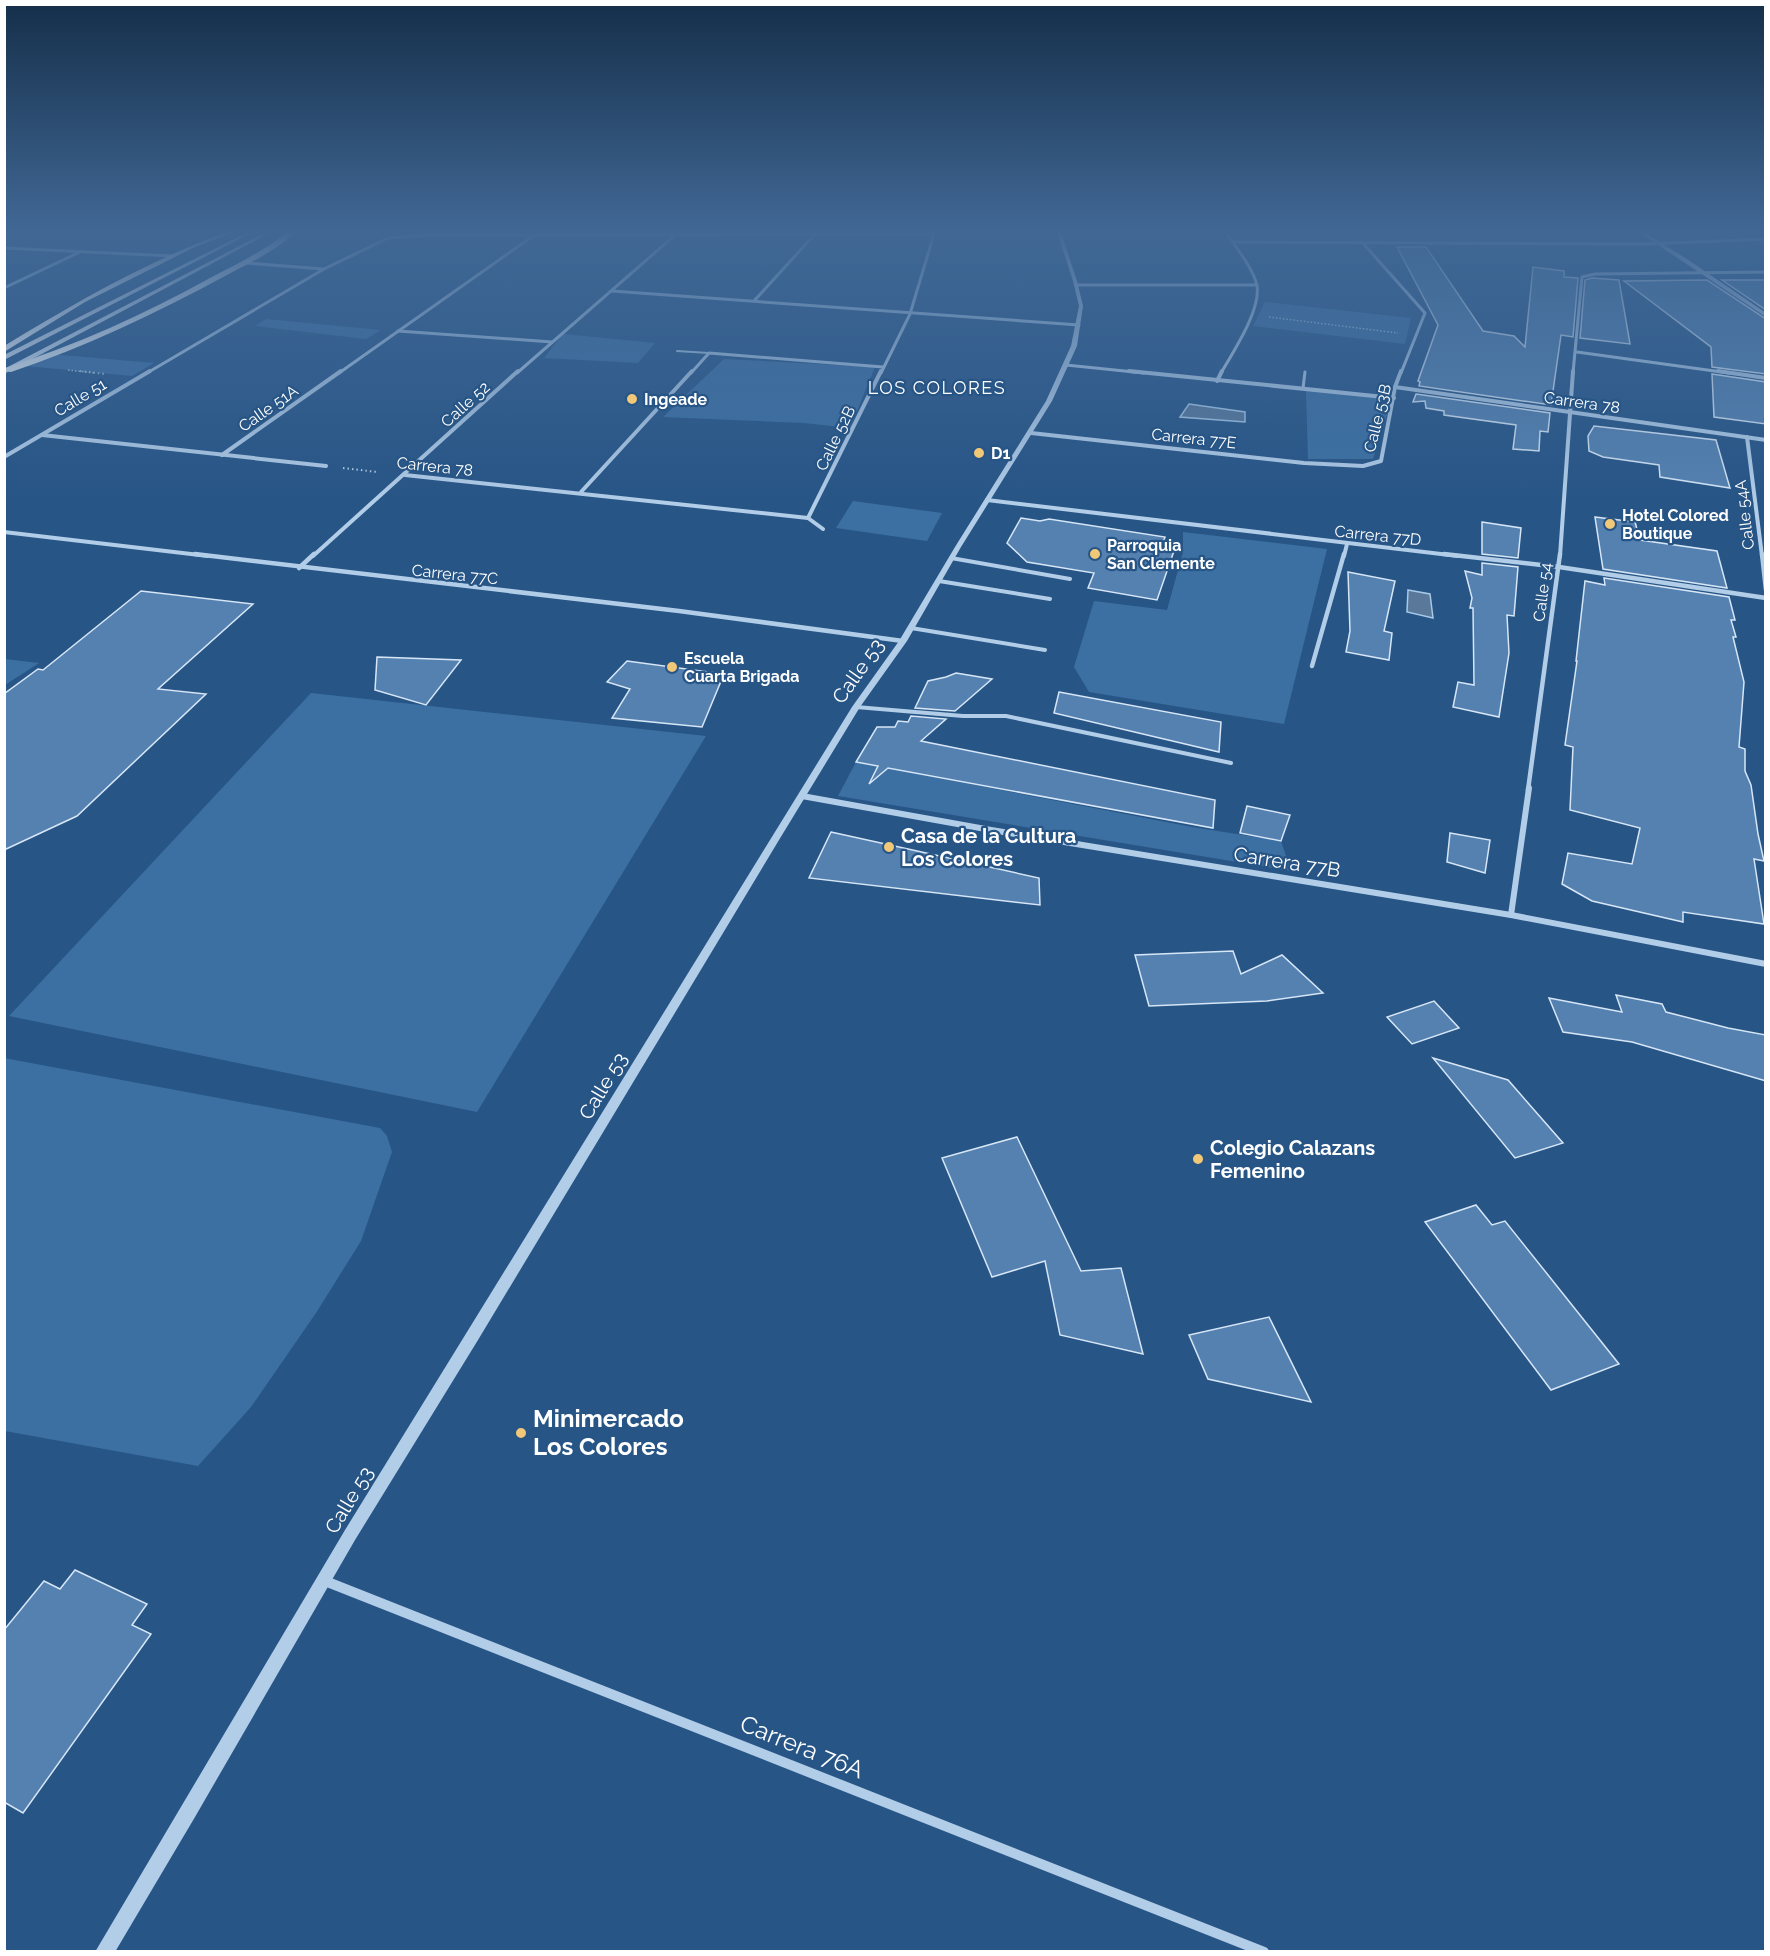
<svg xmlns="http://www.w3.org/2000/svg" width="1770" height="1956" font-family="Raleway,sans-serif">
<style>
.green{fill:#3c70a3}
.water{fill:#59789a;stroke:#a7c9e8;stroke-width:1.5}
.building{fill:#5481b0;stroke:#d6e6f6;stroke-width:1.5}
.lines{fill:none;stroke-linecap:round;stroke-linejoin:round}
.path-far1{stroke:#b2cde8;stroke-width:1.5;stroke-dasharray:1.5 2;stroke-linecap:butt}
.path{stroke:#b2cde8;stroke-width:2;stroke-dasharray:1.5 3;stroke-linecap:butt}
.service-far2{stroke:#b2cde8;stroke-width:2}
.service-far1{stroke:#b2cde8;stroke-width:3}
.service{stroke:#b2cde8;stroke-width:4}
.minor-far4{stroke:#b2cde8;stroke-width:3}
.minor-far3{stroke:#b2cde8;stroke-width:4}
.minor-far2{stroke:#b2cde8;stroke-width:4.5}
.minor-far1{stroke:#b2cde8;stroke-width:6}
.minor{stroke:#b2cde8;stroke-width:10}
.tertiary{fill:#b2cde8;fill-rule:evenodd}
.secondary{fill:#dce9f7;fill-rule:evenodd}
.primary{fill:#f4f9fe;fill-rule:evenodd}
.poi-dot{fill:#f0c878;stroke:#275586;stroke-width:2}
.labels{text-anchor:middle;stroke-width:4.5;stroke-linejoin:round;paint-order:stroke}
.far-street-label{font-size:16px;fill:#fff;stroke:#275586}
.far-poi-label{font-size:16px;font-weight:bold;fill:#fff;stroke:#275586;text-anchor:start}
.far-neighbourhood-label{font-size:18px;letter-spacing:1.5px;fill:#fff;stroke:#275586}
.street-label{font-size:20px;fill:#fff;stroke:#275586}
.poi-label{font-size:20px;font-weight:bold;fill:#fff;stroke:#275586;text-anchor:start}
.near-poi-label{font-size:24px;font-weight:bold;fill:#fff;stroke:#275586;text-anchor:start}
.near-street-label{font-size:24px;fill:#fff;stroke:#275586}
</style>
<rect width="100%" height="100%" fill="#275586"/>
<!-- green -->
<g class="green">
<polygon points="1265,302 1411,318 1405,344 1253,326"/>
<polygon points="266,319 381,330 366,339 255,326"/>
<polygon points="563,334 655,343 638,363 544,358"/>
<polygon points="39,353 154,363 132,376 15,365"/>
<polygon points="724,359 875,367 850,428 804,423 663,417"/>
<polygon points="1306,390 1392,398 1373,459 1308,459"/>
<polygon points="853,501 942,513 927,541 836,528"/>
<polygon points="1183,532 1327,549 1284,724 1089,692 1074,667 1094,601 1167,610 1183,552"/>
<polygon points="5,659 39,663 5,685"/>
<polygon points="311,693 706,736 477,1112 9,1016"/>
<polygon points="856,762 1192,827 1281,841 1291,871 838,796"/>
<polygon points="4,1058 380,1128 387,1136 392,1152 361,1241 316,1313 251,1407 198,1466 5,1431"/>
</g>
<!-- water -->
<g class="water">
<polygon points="1189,404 1245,412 1245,422 1180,417"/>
<polygon points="1408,590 1430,594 1433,618 1407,612"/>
</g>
<!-- building -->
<g class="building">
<polygon points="1397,247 1426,247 1483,331 1514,336 1525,347 1533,267 1564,271 1564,277 1578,278 1573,337 1561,335 1551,405 1419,386 1420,382 1418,381 1438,325"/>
<polygon points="1592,278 1619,280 1630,344 1580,338 1585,280"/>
<polygon points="1707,280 1766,319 1766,374 1712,367 1711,347 1624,281"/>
<polygon points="1722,280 1766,280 1766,310"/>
<polygon points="1712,374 1766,382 1766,424 1714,417"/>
<polygon points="1416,394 1550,413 1548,432 1540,431 1539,451 1513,449 1516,425 1444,415 1444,411 1426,408 1425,401 1413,402"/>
<polygon points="1594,426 1716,440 1730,488 1660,477 1659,465 1603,457 1589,451 1588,436"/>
<polygon points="1595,517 1635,522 1640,540 1717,551 1727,588 1603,569"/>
<polygon points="1021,518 1040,521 1049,519 1165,537 1163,543 1176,545 1157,600 1088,588 1094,573 1027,562 1007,543"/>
<polygon points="1482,522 1521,528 1518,558 1482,554"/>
<polygon points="1482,563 1518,567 1514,616 1507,615 1509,653 1499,717 1453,707 1458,682 1474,685 1473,608 1470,608 1472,598 1465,571 1482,575"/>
<polygon points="1348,572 1395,581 1384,631 1392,633 1389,660 1346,652 1350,631"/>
<polygon points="1604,578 1729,597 1735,620 1731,620 1736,637 1733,637 1744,682 1739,747 1745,749 1745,771 1751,785 1758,834 1764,861 1754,859 1764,924 1683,912 1683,922 1592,901 1562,884 1568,853 1632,864 1640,828 1570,810 1573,747 1565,745 1577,661 1576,661 1585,581 1605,585"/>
<polygon points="141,591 253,604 158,689 206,694 77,816 4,850 4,694 38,669 43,670"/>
<polygon points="377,657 461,660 426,705 375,690"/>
<polygon points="627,661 724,674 702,727 612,718 630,689 607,682"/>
<polygon points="956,673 992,679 955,711 915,708 928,681 946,677"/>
<polygon points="1059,692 1221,722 1219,752 1054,713"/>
<polygon points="911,716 946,719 921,741 1215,800 1213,828 888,768 869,784 878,766 856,762 877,727 895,727 898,721 908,722"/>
<polygon points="1247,806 1290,815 1281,841 1240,833"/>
<polygon points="831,832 1039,878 1040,905 809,878"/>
<polygon points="1450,833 1490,840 1485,873 1447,862"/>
<polygon points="1233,951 1241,974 1282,955 1323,993 1267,1001 1149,1006 1135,955"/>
<polygon points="1616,995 1662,1004 1666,1012 1728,1028 1766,1035 1766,1081 1632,1042 1563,1032 1549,998 1622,1012"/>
<polygon points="1434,1001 1459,1028 1412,1044 1387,1017"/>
<polygon points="1433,1058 1508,1080 1563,1143 1515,1158"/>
<polygon points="1017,1137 1081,1271 1121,1268 1143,1354 1060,1335 1045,1261 992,1277 942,1158"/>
<polygon points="1476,1205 1492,1225 1505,1221 1619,1364 1551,1390 1425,1222"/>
<polygon points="1269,1317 1311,1402 1208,1379 1189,1335"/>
<polygon points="75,1570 147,1604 132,1625 151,1634 23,1813 4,1802 4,1630 44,1581 60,1589"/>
</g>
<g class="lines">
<!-- path-far1 -->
<g class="path-far1">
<polyline points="1269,317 1398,333"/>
<polyline points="68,370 94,373"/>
</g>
<!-- path -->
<g class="path">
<polyline points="80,371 105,374"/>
<polyline points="343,468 377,472"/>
</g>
<!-- service-far2 -->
<polyline class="service-far2" points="677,351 709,353"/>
<!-- service-far1 -->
<polyline class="service-far1" points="1303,388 1305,372"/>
<!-- service -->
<g class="service">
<polyline points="951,558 1070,579"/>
<polyline points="939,581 1050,599"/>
<polyline points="911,628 1045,650"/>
<polyline points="856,707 963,716 1006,716 1231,763"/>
</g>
<!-- minor-far4 -->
<g class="minor-far4">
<polyline points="1361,241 1425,313 1401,373"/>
<polyline points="1232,242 1644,244 1766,239"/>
<polyline points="4,248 173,256"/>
<polyline points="246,263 323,269"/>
<polyline points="1076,285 1257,285"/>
<polyline points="4,288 82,251"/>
<polyline points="612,291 1079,325"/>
<polyline points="754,301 815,234"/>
<polyline points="398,331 552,342"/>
<polyline points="1577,352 1729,373"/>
<polyline points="1066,365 1144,373"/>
<polyline points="147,373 324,269 388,238 426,235 934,234 910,314 881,373"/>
<polyline points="339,373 533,236"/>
<polyline points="517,373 674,236"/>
<polyline points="691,373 709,353 883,367"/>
<path d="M1221,373C1233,352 1261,310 1257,286C1254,269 1233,243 1223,229"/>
<polyline points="1573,373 1582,277 1595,274 1766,272"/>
</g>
<!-- minor-far3 -->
<g class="minor-far3">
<polyline points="1129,371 1394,398"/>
<polyline points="1718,371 1766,378"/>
<polyline points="1217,381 1222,371"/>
<polyline points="1395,387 1766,440"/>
<polyline points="1031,433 1304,463 1363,466 1381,461 1395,387 1401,371"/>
<polyline points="42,435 326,466"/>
<polyline points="1747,437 1762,556"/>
<polyline points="222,455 341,371"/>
<polyline points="4,457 150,371"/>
<polyline points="405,475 808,518 823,529"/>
<polyline points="581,492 692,371"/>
<polyline points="987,500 1458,556"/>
<polyline points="808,518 881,371"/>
<polyline points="4,532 208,556"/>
<polyline points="313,556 518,371"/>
<polyline points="1344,556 1347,544"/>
<polyline points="1560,556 1573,371"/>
</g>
<!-- minor-far2 -->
<g class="minor-far2">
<polyline points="195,554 679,611 903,641"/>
<polyline points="1444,554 1559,567 1766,598"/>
<polyline points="1762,554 1766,590"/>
<polyline points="299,568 314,554"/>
<polyline points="1312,666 1344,554"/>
<polyline points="1528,790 1560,554"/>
</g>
<!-- minor-far1 -->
<g class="minor-far1">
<polyline points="802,796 991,830 1511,915 1766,964"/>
<polyline points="1511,915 1529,788"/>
</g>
<!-- minor -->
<polyline class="minor" points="325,1581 1264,1952"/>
<!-- tertiary -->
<g class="tertiary">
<polygon points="1056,229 1060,229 1077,281 1083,306 1077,346 1052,401 961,547 907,641 860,707 779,840 478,1340 355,1540 195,1817 115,1952 95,1952 345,1530 852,707 899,641 955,547 1046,401 1071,346 1079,306 1073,281"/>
<polygon points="1634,229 1639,229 1687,259 1766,313 1766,317"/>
</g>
<!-- secondary -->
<g class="secondary">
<polygon points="254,229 259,229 4,360 4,355"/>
<polygon points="272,229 277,229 4,374 4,369"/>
</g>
<!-- primary -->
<g class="primary">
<path d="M235,229H243L195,247L85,302L4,352V346C78,301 153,258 235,229Z"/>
<path d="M292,229H299C278,250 251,262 225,276C157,313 85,347 11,372L4,371L5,368C76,345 145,314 210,278C239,263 267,249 292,229Z"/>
</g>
</g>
<!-- sky -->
<linearGradient id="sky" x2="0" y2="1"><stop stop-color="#152f4a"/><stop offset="0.46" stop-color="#416895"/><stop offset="1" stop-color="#416895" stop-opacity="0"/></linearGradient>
<rect width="1770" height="503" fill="url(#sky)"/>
<!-- markers -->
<g class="poi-dot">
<circle cx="632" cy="399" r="6"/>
<circle cx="979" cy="453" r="6"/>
<circle cx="1610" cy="524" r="6"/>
<circle cx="1095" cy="554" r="6"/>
<circle cx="672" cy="667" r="6"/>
<circle cx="889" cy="847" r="6"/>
<circle cx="1198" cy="1159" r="6"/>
<circle cx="521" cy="1433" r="6"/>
</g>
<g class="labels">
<!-- far-street labels -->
<g class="far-street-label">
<text transform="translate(80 397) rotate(-31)" y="6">Calle 51</text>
<text transform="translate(1582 402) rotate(8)" y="6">Carrera 78</text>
<text transform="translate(465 404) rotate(-42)" y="6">Calle 52</text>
<text transform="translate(268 408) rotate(-35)" y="6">Calle 51A</text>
<text transform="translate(1377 418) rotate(-76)" y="6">Calle 53B</text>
<text transform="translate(835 438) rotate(-64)" y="6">Calle 52B</text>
<text transform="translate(1194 438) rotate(6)" y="6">Carrera 77E</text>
<text transform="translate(435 466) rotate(6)" y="6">Carrera 78</text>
<text transform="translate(1744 515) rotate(-97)" y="6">Calle 54A</text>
<text transform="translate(1378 535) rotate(6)" y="6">Carrera 77D</text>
<text transform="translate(455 574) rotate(6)" y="6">Carrera 77C</text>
<text transform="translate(1542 592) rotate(-83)" y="6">Calle 54</text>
</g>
<!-- far-poi labels -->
<g class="far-poi-label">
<text x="644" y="405">Ingeade</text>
<text x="991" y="459">D1</text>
<text x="1622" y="521">Hotel Colored<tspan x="1622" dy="18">Boutique</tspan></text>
<text x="1107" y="551">Parroquia<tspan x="1107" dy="18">San Clemente</tspan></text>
<text x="684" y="664">Escuela<tspan x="684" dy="18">Cuarta Brigada</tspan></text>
</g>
<!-- far-neighbourhood labels -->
<g class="far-neighbourhood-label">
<text x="937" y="394">LOS COLORES</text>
</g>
<!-- street labels -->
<g class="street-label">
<text transform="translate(858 671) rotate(-55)" y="7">Calle 53</text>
<text transform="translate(1287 862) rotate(9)" y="7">Carrera 77B</text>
<text transform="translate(603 1086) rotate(-59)" y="7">Calle 53</text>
<text transform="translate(349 1500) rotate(-59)" y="7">Calle 53</text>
</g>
<!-- poi labels -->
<g class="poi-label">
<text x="901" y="843">Casa de la Cultura<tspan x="901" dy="23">Los Colores</tspan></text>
<text x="1210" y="1155">Colegio Calazans<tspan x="1210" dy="23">Femenino</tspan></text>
</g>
<!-- near-poi labels -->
<g class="near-poi-label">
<text x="533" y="1427">Minimercado<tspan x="533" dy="28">Los Colores</tspan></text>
</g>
<!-- near-street labels -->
<g class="near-street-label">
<text transform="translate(802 1747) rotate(22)" y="8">Carrera 76A</text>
</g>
</g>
<!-- border -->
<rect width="1770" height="1956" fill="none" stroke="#ffffff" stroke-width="12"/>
</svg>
